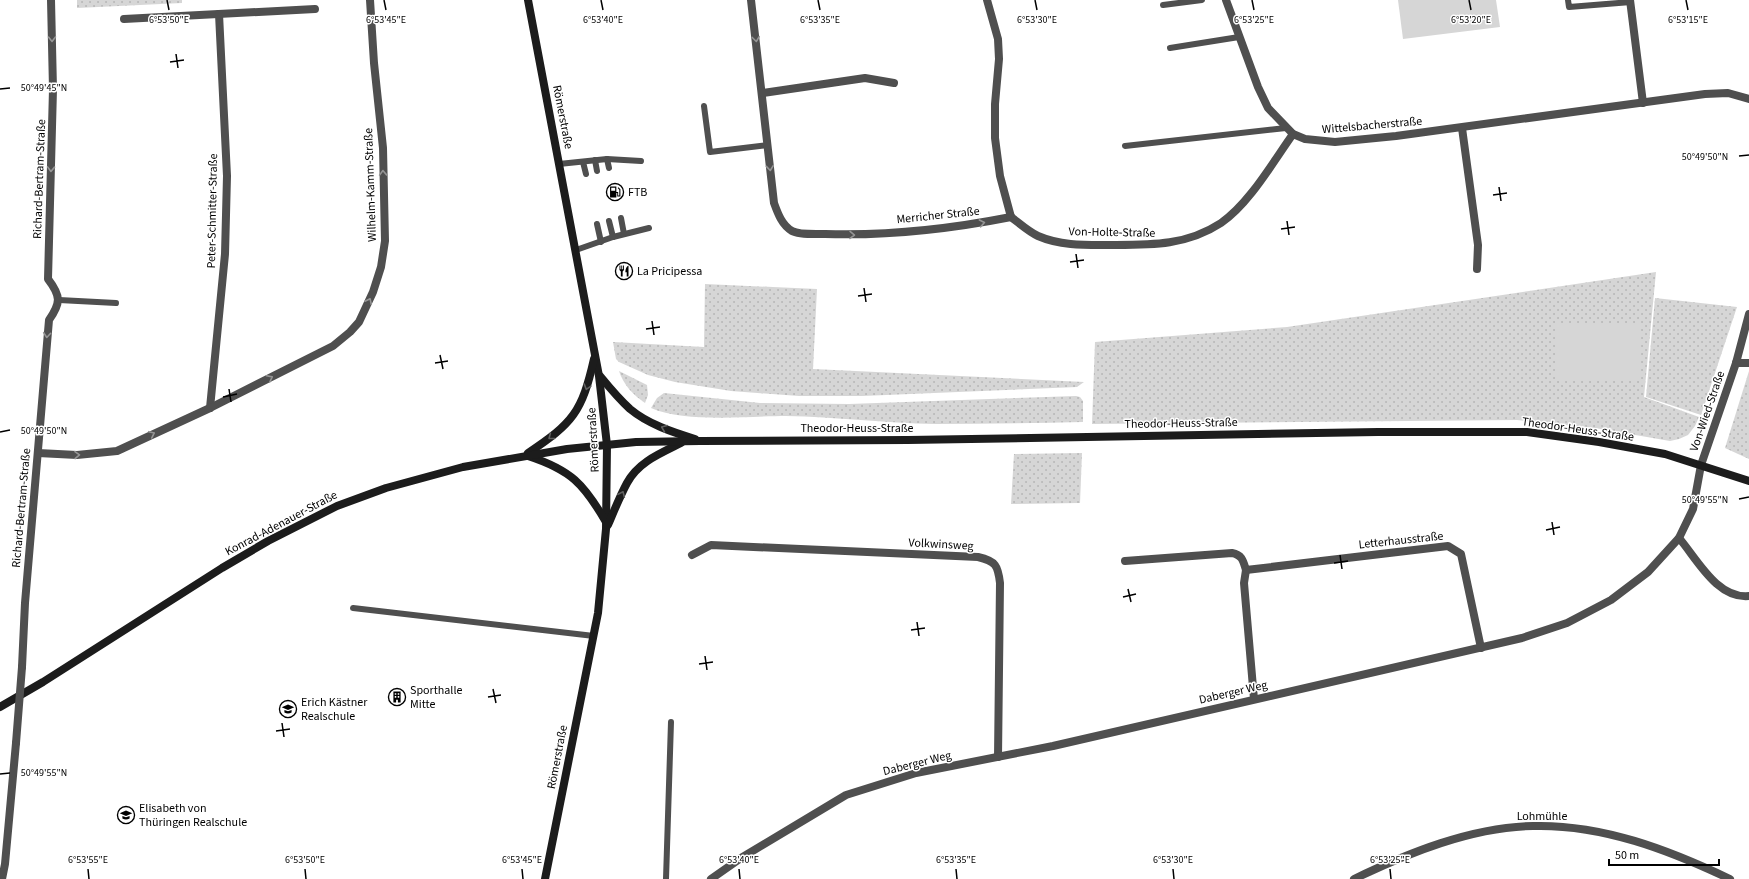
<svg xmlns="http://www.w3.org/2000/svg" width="1749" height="879" font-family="'Source Sans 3',sans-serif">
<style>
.grass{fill:url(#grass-dots)}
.garden{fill:#d6d6d6}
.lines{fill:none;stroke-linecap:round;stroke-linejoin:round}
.lane{stroke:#4f4f4f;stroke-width:6}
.street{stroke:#4f4f4f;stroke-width:8}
.secondary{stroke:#1c1c1c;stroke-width:8}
.street-bridge{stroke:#4f4f4f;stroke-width:8}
.oneway{stroke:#959595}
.oneway2{stroke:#606060}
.ticks{fill:none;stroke:#000;stroke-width:1.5}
.labels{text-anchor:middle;stroke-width:3;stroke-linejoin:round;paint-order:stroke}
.street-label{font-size:12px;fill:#000;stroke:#fff}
.poi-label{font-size:12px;fill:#000;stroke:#fff;text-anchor:start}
.ticks-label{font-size:10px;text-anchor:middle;fill:#000;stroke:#fff;stroke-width:3;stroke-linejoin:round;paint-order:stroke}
</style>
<defs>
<pattern id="grass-dots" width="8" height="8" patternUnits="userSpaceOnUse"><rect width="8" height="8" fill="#d6d6d6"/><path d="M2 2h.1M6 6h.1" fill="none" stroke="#b6b6b6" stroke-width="1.8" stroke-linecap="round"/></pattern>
</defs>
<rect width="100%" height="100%" fill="#fff"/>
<!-- grass -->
<g class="grass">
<polygon points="77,0 182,0 182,3 77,8"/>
<polygon points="1656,272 1644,397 1699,417 1695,426 1688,435 1679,439 1670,441 1595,428 1517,420 1092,424 1095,342 1287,327"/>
<polygon points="705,284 817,289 813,369 1084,382 1077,387 862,396 799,396 731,391 675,382 648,375 619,362 616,359 613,342 704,347"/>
<polygon points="1655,298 1737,307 1701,415 1646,397"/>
<path d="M619,371L647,385L648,395L645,403C633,395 623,384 619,371Z"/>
<polygon points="1749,371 1749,459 1725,448"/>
<path d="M664,393L760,403L849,404L1076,396L1080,397L1083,401V422C1033,423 984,424 935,424C885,423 836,417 786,416C749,416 685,423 651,408L657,398Z"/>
<polygon points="1082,453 1080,503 1011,504 1014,454"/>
</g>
<!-- garden -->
<g class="garden">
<polygon points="1398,0 1496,0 1500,27 1403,39"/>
<rect x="1557" y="324" width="82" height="57"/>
</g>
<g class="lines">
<!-- lane -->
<g class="lane">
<polyline points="1568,0 1569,7 1631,2"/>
<polyline points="1163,5 1202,0"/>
<polyline points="1170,48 1239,37"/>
<polyline points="704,106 710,152 768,145"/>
<polyline points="1125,146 1286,128"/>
<polyline points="607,159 609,168"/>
<polyline points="595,160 597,171"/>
<polyline points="583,162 586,174"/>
<polyline points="559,164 607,159 641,161"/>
<polyline points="621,218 624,234"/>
<polyline points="609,221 613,237"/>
<polyline points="597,224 601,242"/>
<polyline points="576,250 613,237 649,228"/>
<polyline points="59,300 116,303"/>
<polyline points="353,608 594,636"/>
<polyline points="666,879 671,722"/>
</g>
<!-- street -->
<g class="street">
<path d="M751,0L774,203C778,214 782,225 792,231C799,235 817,234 825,234C887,236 950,229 1011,217"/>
<polyline points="987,0 998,39 999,59 995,104 995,138 1000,176 1011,217"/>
<polyline points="1226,0 1258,87 1268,108 1293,134 1305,139 1335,142 1396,136 1705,94 1728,93 1749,99"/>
<polyline points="1630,0 1643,103"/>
<polyline points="124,19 315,9"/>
<polyline points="763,93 865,78 894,83"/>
<polyline points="1462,128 1478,245 1477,269"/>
<path d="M1011,217C1019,223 1029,232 1038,236C1061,246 1086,245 1110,245C1150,245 1186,246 1221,223C1249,204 1273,162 1293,134"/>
<polyline points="1736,363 1749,363"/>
<polyline points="210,408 225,254 227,176 219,14"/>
<polyline points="38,453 77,455 117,451 210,408 333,346 350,332 359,322 373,292 381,267 385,241 383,148 374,63 370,0"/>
<path d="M1679,538C1697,559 1717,599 1749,596"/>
<path d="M692,555L711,545L978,557C996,561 998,566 1000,583L998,757"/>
<path d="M1125,561L1232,553C1242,555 1243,560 1246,570L1448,546L1461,554L1481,648"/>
<polyline points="1246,570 1244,583 1254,699"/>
<path d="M22,667L25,603L49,320C61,303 61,296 48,279L53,89L51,0"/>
<polyline points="2,879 5,864 16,743"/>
<polyline points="711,879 741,858 846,795 916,773 1053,746 1522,638 1567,623 1611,600 1648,572 1679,538 1693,509 1701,465 1736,363 1749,314"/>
<path d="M1354,879C1408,853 1472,827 1533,826C1602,824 1669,850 1730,879"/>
</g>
<!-- secondary -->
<g class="secondary">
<polyline points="528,0 599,376 607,445 606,529 598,613 545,879"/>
<path d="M600,376C609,387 619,399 630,409C648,424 672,432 695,439"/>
<path d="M528,453C573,423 582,412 594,359"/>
<path d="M528,456C571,470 584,484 606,522"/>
<path d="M608,525C614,511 620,496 627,483C638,462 661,453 681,443"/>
<polyline points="0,707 43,682 222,568 268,541 337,506 386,488 463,467 567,449 636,442 700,441 908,440 1378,432 1527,432 1599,442 1665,454 1749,481"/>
</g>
<!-- street-bridge -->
<polyline class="street-bridge" points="16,743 22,667"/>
</g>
<!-- one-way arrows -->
<defs><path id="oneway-chevron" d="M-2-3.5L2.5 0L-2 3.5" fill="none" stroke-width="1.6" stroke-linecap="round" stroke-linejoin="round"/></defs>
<g class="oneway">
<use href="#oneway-chevron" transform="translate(52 39) rotate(89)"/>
<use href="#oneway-chevron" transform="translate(756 39) rotate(83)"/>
<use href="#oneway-chevron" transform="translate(770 168) rotate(84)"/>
<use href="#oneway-chevron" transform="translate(51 169) rotate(92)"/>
<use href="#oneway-chevron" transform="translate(383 173) rotate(-92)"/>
<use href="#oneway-chevron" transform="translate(982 223) rotate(-11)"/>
<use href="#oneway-chevron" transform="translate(852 235) rotate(1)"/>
<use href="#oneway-chevron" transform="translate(369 301) rotate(-64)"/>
<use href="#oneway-chevron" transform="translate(47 335) rotate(95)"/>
<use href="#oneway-chevron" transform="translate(270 378) rotate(-27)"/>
<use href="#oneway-chevron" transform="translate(152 434) rotate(-25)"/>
<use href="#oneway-chevron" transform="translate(77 455) rotate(-1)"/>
</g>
<g class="oneway2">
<use href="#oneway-chevron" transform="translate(587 387) rotate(107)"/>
<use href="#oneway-chevron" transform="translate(664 428) rotate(-158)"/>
<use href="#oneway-chevron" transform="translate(551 437) rotate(142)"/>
<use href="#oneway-chevron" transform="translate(622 494) rotate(-66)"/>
</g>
<!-- ticks -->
<path class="ticks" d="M167,0L169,10M384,0L386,10M601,0L603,10M818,0L820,10M1035,0L1037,10M1252,0L1254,10M1469,0L1471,10M1686,0L1688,10M176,54L178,68M170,62L184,60M0,89L10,88M1739,156L1749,155M1499,187L1501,201M1493,195L1507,193M1287,221L1289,235M1281,229L1295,227M1076,254L1078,268M1070,262L1084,260M864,288L866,302M858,296L872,294M652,321L654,335M646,329L660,327M440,355L443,369M435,363L448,361M229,389L231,402M223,397L237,394M0,432L10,430M1739,499L1749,497M1552,522L1554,535M1546,530L1560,527M1340,555L1342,569M1334,563L1348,561M1128,589L1131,602M1123,597L1136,594M917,622L919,636M911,630L925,628M705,656L707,670M699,664L713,662M493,689L496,703M488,697L501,695M282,723L284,737M276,731L290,729M0,774L10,773M88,869L89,879M305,869L306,879M522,869L523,879M739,869L740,879M956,869L957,879M1173,869L1174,879M1390,869L1391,879"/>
<!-- icons -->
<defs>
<g id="fuel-ring" transform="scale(0.9)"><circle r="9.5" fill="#fff" stroke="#000" stroke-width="1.5"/><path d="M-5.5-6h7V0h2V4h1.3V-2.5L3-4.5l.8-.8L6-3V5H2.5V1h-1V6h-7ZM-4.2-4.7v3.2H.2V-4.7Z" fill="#000"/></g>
<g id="restaurant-ring" transform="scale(0.9)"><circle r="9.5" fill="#fff" stroke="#000" stroke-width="1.5"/><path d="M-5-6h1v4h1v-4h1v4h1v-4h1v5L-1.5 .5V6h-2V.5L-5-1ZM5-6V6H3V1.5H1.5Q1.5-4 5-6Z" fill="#000"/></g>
<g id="building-ring" transform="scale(0.9)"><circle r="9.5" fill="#fff" stroke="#000" stroke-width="1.5"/><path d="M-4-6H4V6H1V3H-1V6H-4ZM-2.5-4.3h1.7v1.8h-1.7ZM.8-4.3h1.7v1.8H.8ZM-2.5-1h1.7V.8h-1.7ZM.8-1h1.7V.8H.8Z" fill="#000"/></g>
<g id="school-ring" transform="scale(0.9)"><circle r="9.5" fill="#fff" stroke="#000" stroke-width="1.5"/><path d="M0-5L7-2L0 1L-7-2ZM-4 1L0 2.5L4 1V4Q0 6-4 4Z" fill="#000"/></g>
</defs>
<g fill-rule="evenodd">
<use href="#fuel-ring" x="615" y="192"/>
<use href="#restaurant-ring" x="624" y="271"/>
<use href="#building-ring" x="397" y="697"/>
<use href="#school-ring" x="288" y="709"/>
<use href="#school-ring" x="126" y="815"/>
</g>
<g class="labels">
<!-- street labels -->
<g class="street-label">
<text transform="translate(563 117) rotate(79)" y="4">Römerstraße</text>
<text transform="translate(1372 125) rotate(-5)" y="4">Wittelsbacherstraße</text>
<text transform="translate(39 179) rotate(-88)" y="4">Richard-Bertram-Straße</text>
<text transform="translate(370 185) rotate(-92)" y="4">Wilhelm-Kamm-Straße</text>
<text transform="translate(212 211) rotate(-89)" y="4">Peter-Schmitter-Straße</text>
<text transform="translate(938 215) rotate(-6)" y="4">Merricher Straße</text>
<text transform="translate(1112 232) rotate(1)" y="4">Von-Holte-Straße</text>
<text transform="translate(1707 411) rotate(-71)" y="4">Von-Wied-Straße</text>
<text transform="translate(1181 423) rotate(-1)" y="4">Theodor-Heuss-Straße</text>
<text x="857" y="432">Theodor-Heuss-Straße</text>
<text transform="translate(1578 429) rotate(8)" y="4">Theodor-Heuss-Straße</text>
<text transform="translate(593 440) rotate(-93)" y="4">Römerstraße</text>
<text transform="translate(21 508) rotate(-85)" y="4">Richard-Bertram-Straße</text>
<text transform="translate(281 523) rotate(-28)" y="4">Konrad-Adenauer-Straße</text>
<text transform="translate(1401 540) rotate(-6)" y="4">Letterhausstraße</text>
<text transform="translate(941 544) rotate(3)" y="4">Volkwinsweg</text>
<text transform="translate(1233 692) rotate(-13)" y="4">Daberger Weg</text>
<text transform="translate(557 757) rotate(-79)" y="4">Römerstraße</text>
<text transform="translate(917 763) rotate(-14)" y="4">Daberger Weg</text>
<text x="1542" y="820">Lohmühle</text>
</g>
<!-- poi labels -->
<g class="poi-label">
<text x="628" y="196">FTB</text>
<text x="637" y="275">La Pricipessa</text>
<text x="410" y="694">Sporthalle<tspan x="410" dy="14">Mitte</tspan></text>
<text x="301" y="706">Erich Kästner<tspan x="301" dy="14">Realschule</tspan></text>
<text x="139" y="812">Elisabeth von<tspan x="139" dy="14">Thüringen Realschule</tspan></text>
</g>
</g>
<g class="ticks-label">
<text x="1688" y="23">6°53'15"E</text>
<text x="169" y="23">6°53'50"E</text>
<text x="386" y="23">6°53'45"E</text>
<text x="603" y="23">6°53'40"E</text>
<text x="820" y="23">6°53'35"E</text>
<text x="1037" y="23">6°53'30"E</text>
<text x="1254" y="23">6°53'25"E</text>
<text x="1471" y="23">6°53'20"E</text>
<text x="44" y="91">50°49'45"N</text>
<text x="1705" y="160">50°49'50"N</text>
<text x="44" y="434">50°49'50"N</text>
<text x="1705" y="503">50°49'55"N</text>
<text x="44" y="776">50°49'55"N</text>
<text x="88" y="863">6°53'55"E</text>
<text x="305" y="863">6°53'50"E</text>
<text x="522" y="863">6°53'45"E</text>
<text x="739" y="863">6°53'40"E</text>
<text x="956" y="863">6°53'35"E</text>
<text x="1173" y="863">6°53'30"E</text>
<text x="1390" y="863">6°53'25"E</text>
</g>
<!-- scale -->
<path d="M1609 859v6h110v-6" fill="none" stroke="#000000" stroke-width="2"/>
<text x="1615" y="859" font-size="12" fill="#000000" stroke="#ffffff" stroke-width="3" paint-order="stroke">50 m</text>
</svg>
